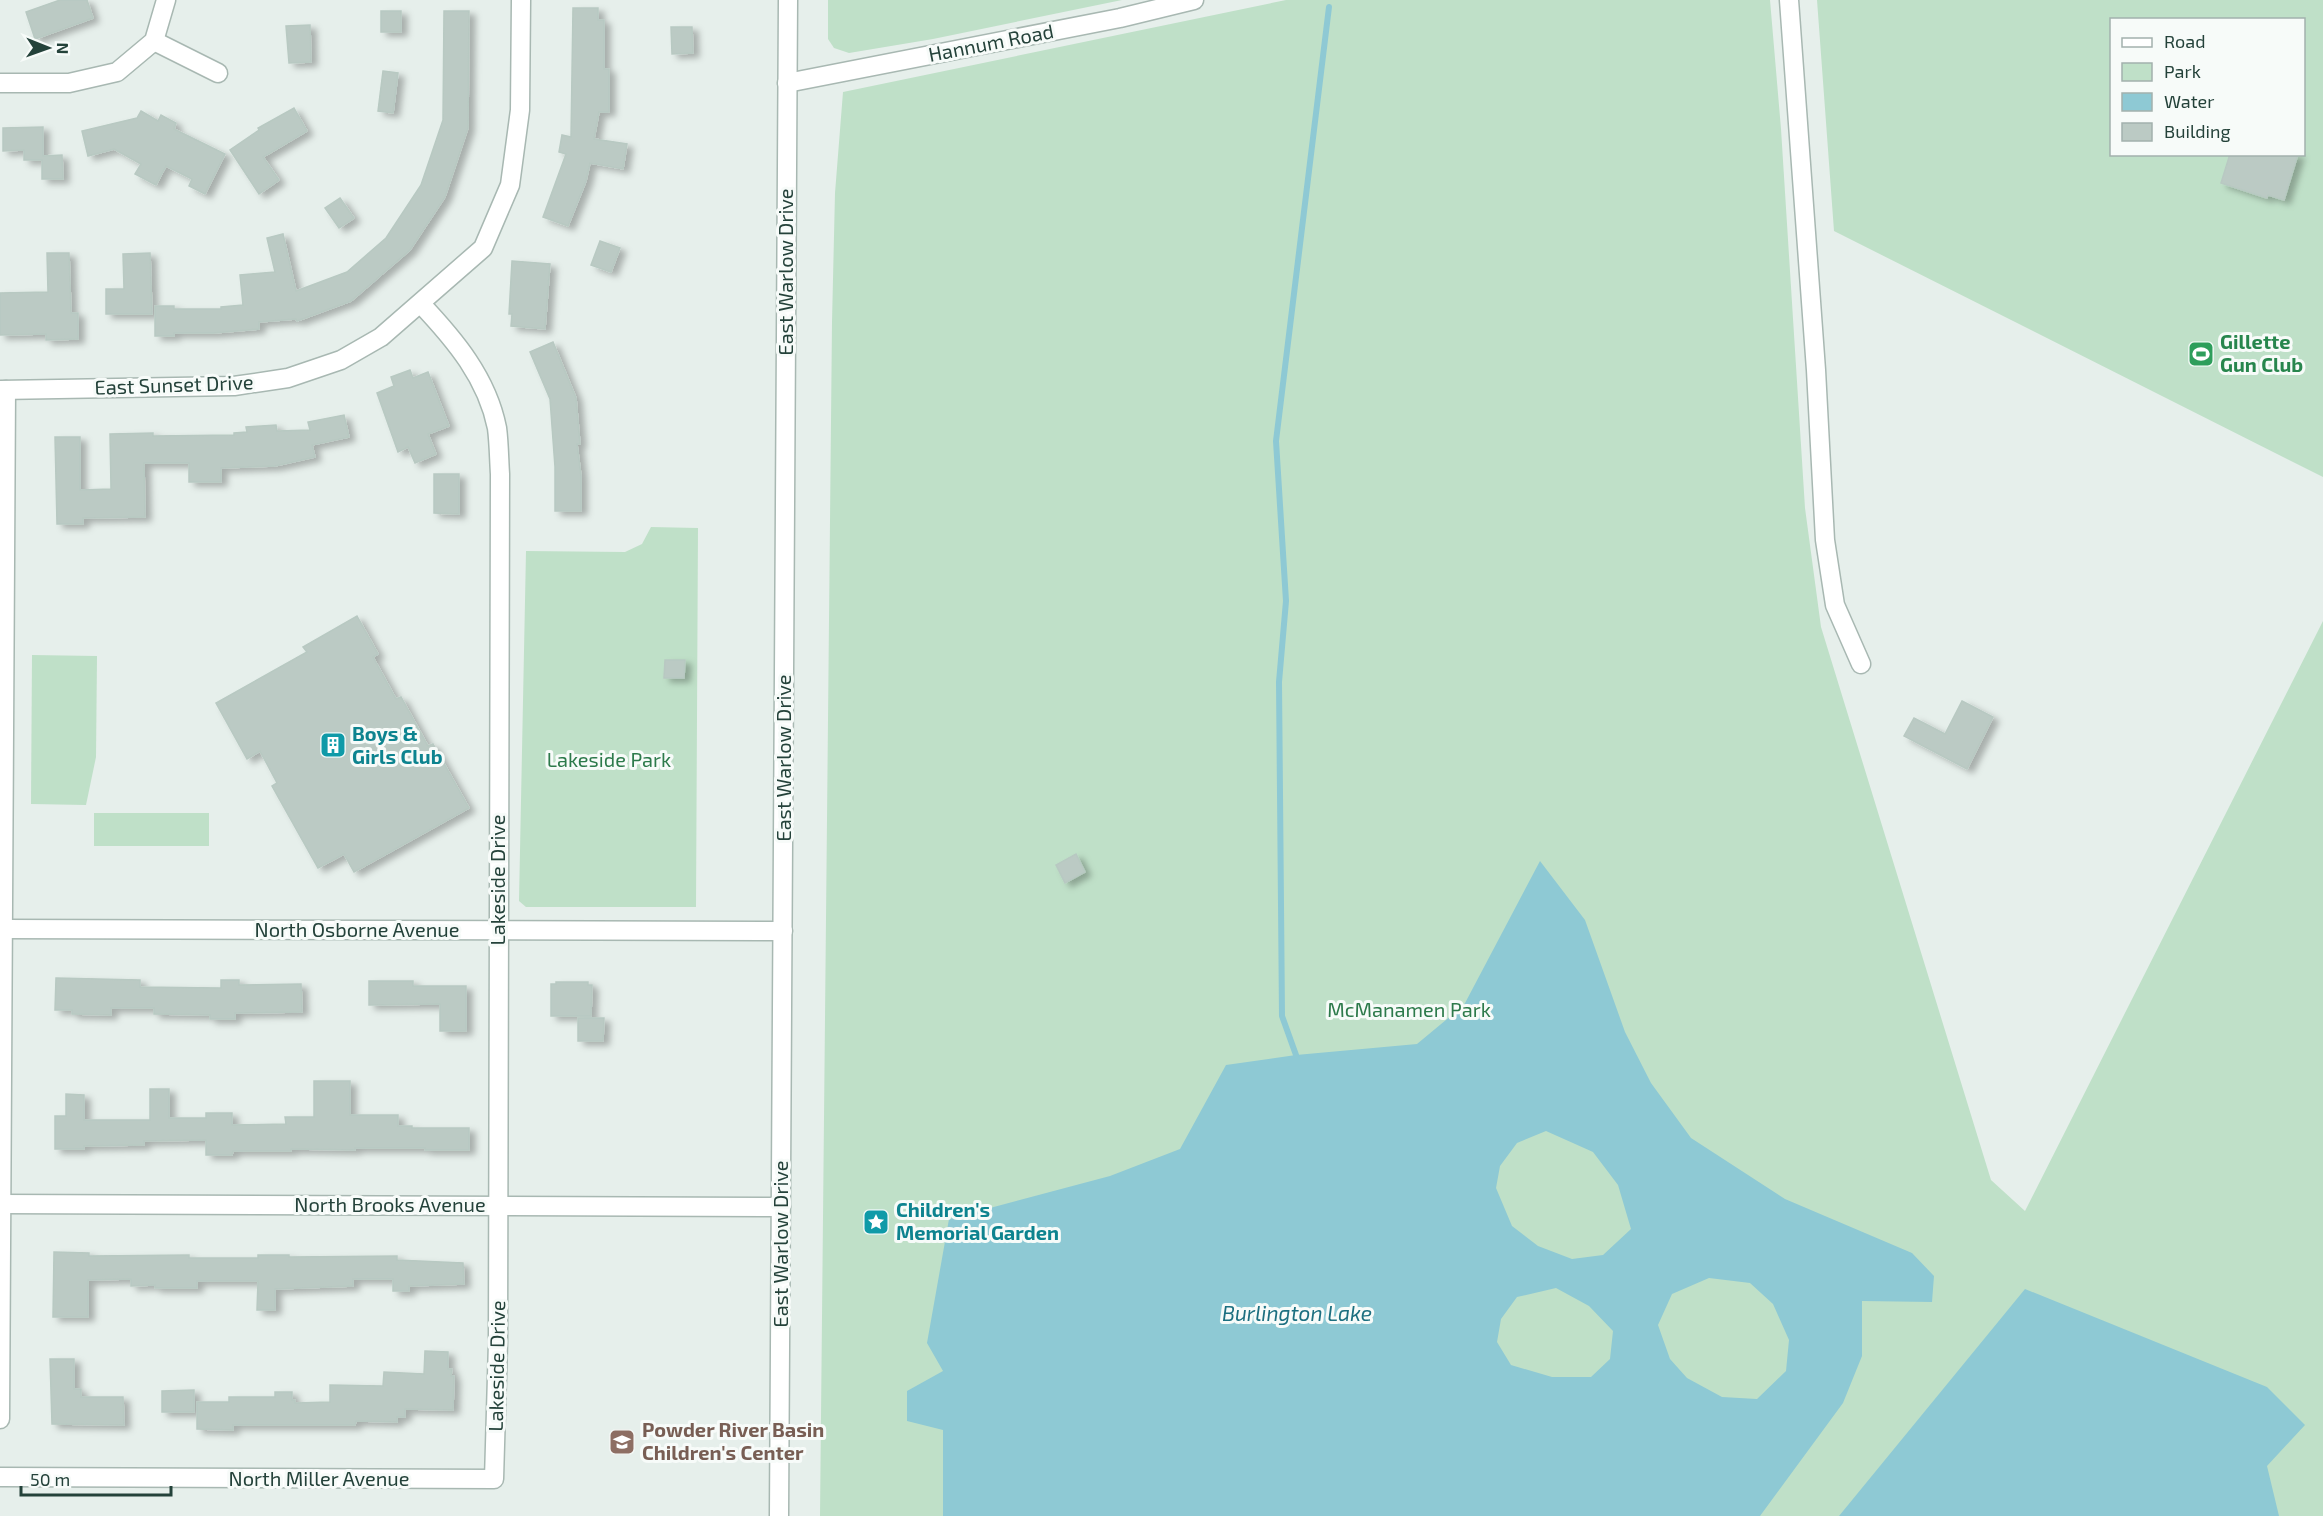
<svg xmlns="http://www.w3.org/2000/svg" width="2323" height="1516" font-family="'Exo 2',sans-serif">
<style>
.green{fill:#bfe0c8;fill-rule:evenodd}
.water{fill:#8ec9d4;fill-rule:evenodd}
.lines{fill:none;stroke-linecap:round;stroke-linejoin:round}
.stream{stroke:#8ec9d4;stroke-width:6}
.building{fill:#bbcac4;stroke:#b8c9c2;stroke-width:1.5;filter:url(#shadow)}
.minor-casing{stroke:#a8b8b2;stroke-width:21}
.minor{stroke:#fff;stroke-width:18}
.labels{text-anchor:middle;stroke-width:6;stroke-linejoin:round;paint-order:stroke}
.street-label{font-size:20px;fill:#24423a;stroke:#f7fbf9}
.leisure-label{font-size:20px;font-weight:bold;fill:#27864d;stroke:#f7fbf9;text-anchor:start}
.culture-label{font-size:20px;font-weight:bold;fill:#0d838f;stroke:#f7fbf9;text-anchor:start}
.park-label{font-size:20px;fill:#2d7a4b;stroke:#f7fbf9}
.education-label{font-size:20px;font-weight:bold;fill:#785e54;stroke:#f7fbf9;text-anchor:start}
.water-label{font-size:21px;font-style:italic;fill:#1c6f80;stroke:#f7fbf9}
</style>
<defs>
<filter id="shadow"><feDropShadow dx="6" dy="4" stdDeviation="3" flood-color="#0004"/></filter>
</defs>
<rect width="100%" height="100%" fill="#e6efeb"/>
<!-- green -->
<g class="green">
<polygon points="828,0 1122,0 933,39 849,53 834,48 828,39"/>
<polygon points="1286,0 1770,0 1781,129 1805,508 1821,627 1991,1180 2025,1211 2323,621 2323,1516 820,1516 832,322 835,193 843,92"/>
<path d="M1817,0H2323V477L1834,231ZM2112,20H2304V154H2112Z"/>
<polygon points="651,527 698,528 696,907 526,907 519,901 526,551 625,552 642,544"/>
<polygon points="32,655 97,656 96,757 86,805 31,804"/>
<rect x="94" y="813" width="115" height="33"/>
</g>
<!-- water -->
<g class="water">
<path d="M1540,861L1585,920L1625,1032L1651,1083L1691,1138L1785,1199L1912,1253L1934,1276L1932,1302L1862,1301V1356L1843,1403L1760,1516H943V1430L907,1421V1391L943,1371L927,1343L949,1219L1110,1176L1180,1149L1226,1065L1296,1055L1417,1044L1464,1005ZM1546,1131L1593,1152L1618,1185L1631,1229L1603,1255L1572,1259L1538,1246L1512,1226L1496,1188L1500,1166L1517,1143ZM1709,1278L1750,1283L1773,1304L1789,1340L1786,1371L1757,1399L1722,1397L1687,1378L1670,1359L1658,1325L1672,1294ZM1556,1288L1589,1306L1613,1331L1610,1359L1591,1377H1552L1511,1365L1497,1342L1501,1319L1517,1297Z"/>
<polygon points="2025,1289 2267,1387 2305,1425 2267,1466 2279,1516 1839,1516"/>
</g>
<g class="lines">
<!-- stream -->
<polyline class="stream" points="1296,1055 1282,1016 1279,682 1286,601 1276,441 1329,7"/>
</g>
<!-- building -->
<g class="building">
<polygon points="60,0 87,0 93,18 35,39 26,12"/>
<polygon points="573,8 598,8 598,20 604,20 604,69 609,69 609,112 599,112 594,139 627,144 623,169 590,163 586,181 568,226 543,217 566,154 559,152 562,135 571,137"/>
<rect x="381" y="11" width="20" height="21"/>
<polygon points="444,11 469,11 468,128 445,197 410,250 351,301 297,321 296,319 259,322 259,329 214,333 174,333 174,336 155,336 155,306 174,306 174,309 221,309 221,307 243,305 240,275 275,272 267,238 283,234 296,291 347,272 386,238 421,185 443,120"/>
<polygon points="310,25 311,62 289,63 286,26"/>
<polygon points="671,27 692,27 693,53 672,54"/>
<polygon points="383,71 398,73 393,113 378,111"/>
<polygon points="294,108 307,131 263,157 279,180 259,194 230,150 259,130 258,128"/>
<polygon points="141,111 158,121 161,115 176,123 174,129 225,154 205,194 189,186 192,179 166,166 156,185 135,174 141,164 114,149 88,156 82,131 137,118"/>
<polygon points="43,127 43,156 62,155 63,179 42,179 42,160 24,160 24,150 3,151 3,128"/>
<polygon points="2230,154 2298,154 2284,200 2268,195 2267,198 2221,183"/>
<polygon points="340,198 354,218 339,228 325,208"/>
<polygon points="600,241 620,248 611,272 591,265"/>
<polygon points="47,253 69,253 71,313 78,313 78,339 46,340 46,334 0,335 0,293 48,292"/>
<polygon points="150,253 152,314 106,314 106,289 124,289 123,254"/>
<polygon points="512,261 550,264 545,329 511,326 512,314 509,314"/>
<polygon points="553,342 576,398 580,444 577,444 581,476 581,511 555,511 555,467 550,399 530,352"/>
<polygon points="410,370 413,378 428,372 449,426 428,434 436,454 415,463 408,447 398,452 377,393 394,386 391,377"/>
<polygon points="344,415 349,437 312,445 315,457 275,466 221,468 221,482 189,482 189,463 144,463 145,517 83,518 83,524 57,524 55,437 80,437 80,490 111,489 110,434 153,433 153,436 234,435 234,433 247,432 246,427 276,425 277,431 310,430 308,422"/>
<polygon points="434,474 459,474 459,514 434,513"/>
<polygon points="357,616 378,654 373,657 396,699 401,697 428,746 433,744 469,808 354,872 344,854 318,868 272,786 277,783 260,751 247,759 216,703 307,652 303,647"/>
<polygon points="665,660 685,660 684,678 664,678"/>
<polygon points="1962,701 1993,717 1967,769 1904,736 1914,718 1945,734"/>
<polygon points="1076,854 1085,872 1065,883 1056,865"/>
<polygon points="56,978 140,980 140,987 221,988 221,980 239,980 239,985 301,984 302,1012 235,1013 235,1019 210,1019 210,1015 154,1014 154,1008 111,1008 111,1015 72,1014 72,1010 55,1010"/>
<polygon points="369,981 413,981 413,986 466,986 466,1031 440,1031 440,1004 369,1005"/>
<polygon points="556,982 588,982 588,985 592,985 591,1016 551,1016 551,984 556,984"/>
<polygon points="578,1018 604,1018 603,1041 578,1041"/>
<polygon points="314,1081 350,1081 350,1115 398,1115 398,1126 412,1126 412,1128 469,1128 469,1150 425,1150 425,1148 355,1148 355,1150 291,1149 291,1151 233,1151 232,1155 206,1155 206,1140 144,1141 144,1145 84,1146 84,1149 55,1149 55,1116 66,1116 66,1094 84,1095 84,1120 150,1120 150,1089 169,1089 169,1118 206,1118 206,1113 232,1113 232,1125 286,1124 285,1117 314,1117"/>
<polygon points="54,1252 89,1253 89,1256 189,1255 189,1258 258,1258 258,1255 289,1255 289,1257 397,1256 397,1260 463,1263 464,1284 409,1286 409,1291 393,1291 393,1279 353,1279 353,1286 275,1289 275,1310 257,1310 258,1281 197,1281 197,1288 155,1288 155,1285 131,1286 131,1279 88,1280 88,1317 53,1317"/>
<polygon points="425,1351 448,1352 448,1369 452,1369 451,1376 454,1376 453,1410 405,1409 405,1417 397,1417 397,1422 356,1421 355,1425 233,1425 233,1430 197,1429 197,1402 229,1402 229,1397 275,1397 275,1392 292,1392 292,1400 295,1400 295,1403 330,1402 330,1385 383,1386 384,1372 424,1374"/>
<polygon points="50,1359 74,1359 74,1389 81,1389 81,1397 123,1397 124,1425 52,1424"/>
<polygon points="194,1390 194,1412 162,1412 162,1391"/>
</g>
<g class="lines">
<!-- minor casing -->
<g class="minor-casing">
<g id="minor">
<polyline points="1789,0 1816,370 1825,540 1835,605 1861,664"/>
<polyline points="154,41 218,73"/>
<polyline points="0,83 69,83 117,72 154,41 166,0"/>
<polyline points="787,83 1120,18 1194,0"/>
<polyline points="0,390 234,386 288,378 341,360 381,337 483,248 510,185 520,110 521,0"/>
<polyline points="3,929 783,931"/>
<polyline points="0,1204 781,1207"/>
<polyline points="0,1419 6,390"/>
<path d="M0,1477L494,1479L498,1342L500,474C499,459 499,443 497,428C487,378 455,340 421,304"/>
<polyline points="779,1516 788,0"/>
</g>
</g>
<!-- minor -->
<use href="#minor" class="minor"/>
</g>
<!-- icons -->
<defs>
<g id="stadium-square" transform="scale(1.35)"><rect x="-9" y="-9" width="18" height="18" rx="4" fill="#2e9e5b" stroke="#f7fbf9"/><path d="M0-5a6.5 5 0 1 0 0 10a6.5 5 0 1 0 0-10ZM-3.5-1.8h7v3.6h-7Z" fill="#fff"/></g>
<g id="building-square" transform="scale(1.35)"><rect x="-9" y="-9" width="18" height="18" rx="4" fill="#0f9aa8" stroke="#f7fbf9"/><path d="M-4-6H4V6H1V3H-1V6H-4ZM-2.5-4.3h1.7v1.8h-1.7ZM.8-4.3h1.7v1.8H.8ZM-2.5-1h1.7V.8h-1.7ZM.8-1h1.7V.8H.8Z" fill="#fff"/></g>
<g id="sight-square" transform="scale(1.35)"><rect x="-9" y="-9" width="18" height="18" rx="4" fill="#0f9aa8" stroke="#f7fbf9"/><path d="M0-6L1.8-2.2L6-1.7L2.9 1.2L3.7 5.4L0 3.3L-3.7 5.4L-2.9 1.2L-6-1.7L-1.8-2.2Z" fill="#fff"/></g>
<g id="school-square" transform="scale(1.35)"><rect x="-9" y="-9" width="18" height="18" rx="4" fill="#8d6e63" stroke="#f7fbf9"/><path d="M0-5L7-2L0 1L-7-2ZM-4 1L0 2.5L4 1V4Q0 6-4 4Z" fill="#fff"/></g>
</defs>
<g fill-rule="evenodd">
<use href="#stadium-square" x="2201" y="354"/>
<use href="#building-square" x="333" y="745"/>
<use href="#sight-square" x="876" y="1222"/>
<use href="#school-square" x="622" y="1442"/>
</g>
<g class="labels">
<!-- street labels -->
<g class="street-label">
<text transform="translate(991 43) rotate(-11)" y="7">Hannum Road</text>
<text transform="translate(786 272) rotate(-90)" y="7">East Warlow Drive</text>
<text transform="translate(174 385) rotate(-2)" y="7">East Sunset Drive</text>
<text transform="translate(784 758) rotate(-90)" y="7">East Warlow Drive</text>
<text transform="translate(498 880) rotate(-90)" y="7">Lakeside Drive</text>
<text x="357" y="937">North Osborne Avenue</text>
<text x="390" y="1212">North Brooks Avenue</text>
<text transform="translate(781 1244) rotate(-90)" y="7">East Warlow Drive</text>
<text transform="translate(497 1366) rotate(-89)" y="7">Lakeside Drive</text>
<text x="319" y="1486">North Miller Avenue</text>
</g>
<!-- leisure labels -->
<g class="leisure-label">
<text x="2220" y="349">Gillette<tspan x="2220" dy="23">Gun Club</tspan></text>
</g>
<!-- culture labels -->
<g class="culture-label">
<text x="352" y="741">Boys &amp;<tspan x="352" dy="23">Girls Club</tspan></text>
<text x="896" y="1217">Children's<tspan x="896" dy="23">Memorial Garden</tspan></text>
</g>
<!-- park labels -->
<g class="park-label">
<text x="609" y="767">Lakeside Park</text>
<text x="1409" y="1017">McManamen Park</text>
</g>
<!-- education labels -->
<g class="education-label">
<text x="642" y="1437">Powder River Basin<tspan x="642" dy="23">Children's Center</tspan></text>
</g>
<!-- water labels -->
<g class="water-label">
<text x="1297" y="1321">Burlington Lake</text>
</g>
</g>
<!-- legend -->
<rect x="2110" y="18" width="195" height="138" fill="#f7fbf9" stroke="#a3b1ad" stroke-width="1.5"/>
<rect x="2122" y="38" width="30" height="9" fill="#ffffff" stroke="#a3b1ad" stroke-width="1.5"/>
<text x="2164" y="48" font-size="18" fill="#24423a">Road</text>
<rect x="2122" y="63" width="30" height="18" fill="#bfe0c8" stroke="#a3b1ad" stroke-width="1.5"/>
<text x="2164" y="78" font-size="18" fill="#24423a">Park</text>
<rect x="2122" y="93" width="30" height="18" fill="#8ec9d4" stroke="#a3b1ad" stroke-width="1.5"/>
<text x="2164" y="108" font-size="18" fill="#24423a">Water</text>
<rect x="2122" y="123" width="30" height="18" fill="#bbcac4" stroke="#a3b1ad" stroke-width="1.5"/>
<text x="2164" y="138" font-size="18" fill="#24423a">Building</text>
<!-- north arrow -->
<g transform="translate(48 48) rotate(91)" stroke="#f7fbf9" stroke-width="4.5" paint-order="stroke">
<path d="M0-4.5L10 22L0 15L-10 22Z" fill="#24423a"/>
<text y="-9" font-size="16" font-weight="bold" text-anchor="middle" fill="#24423a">N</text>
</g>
<!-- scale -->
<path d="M21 1486v9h150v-9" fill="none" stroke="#24423a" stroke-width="3"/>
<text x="30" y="1486" font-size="18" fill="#24423a" stroke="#f7fbf9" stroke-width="4.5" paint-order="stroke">50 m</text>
</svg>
